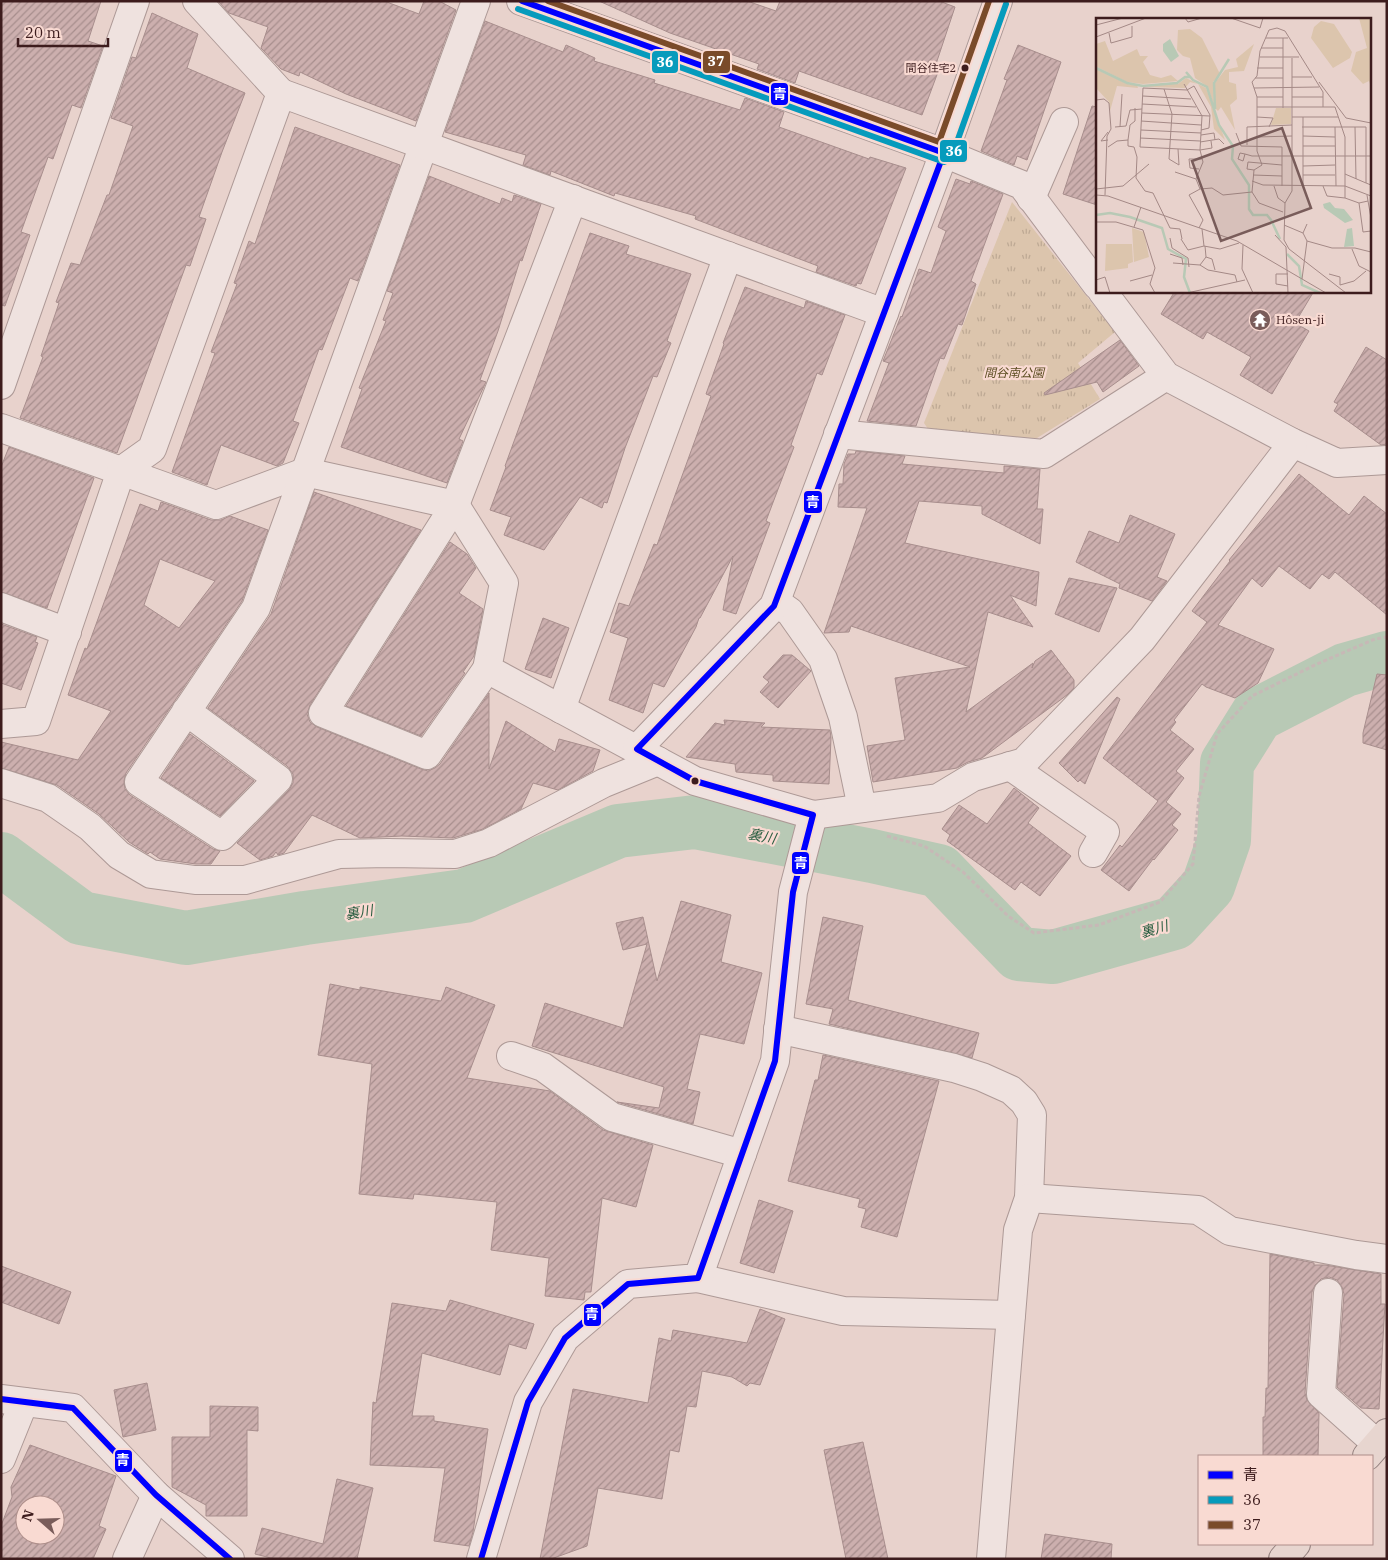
<svg xmlns="http://www.w3.org/2000/svg" width="1388" height="1560" font-family="'IBM Plex Serif','Noto Sans JP',serif">
<style>
.grass{fill:url(#grass-tufts)}
.lines{fill:none;stroke-linecap:round;stroke-linejoin:round}
.river{stroke:#b8c9b5;stroke-width:54}
.building{fill:url(#building-hatch);stroke:#a88e8d;fill-rule:evenodd}
.minor-casing{stroke:#ad9996;stroke-width:30}
.major-casing{stroke:#927f7d;stroke-width:30}
.path{stroke:#c7b8b6;stroke-width:3;stroke-dasharray:4 2.5;stroke-linecap:butt}
.minor{stroke:#efe2df;stroke-width:28}
.major{stroke:#e7d5cf;stroke-width:28}
.bus-1-casing{stroke:#f9dad2;stroke-width:10}
.bus-2-casing{stroke:#f9dad2;stroke-width:10}
.bus-3-casing{stroke:#f9dad2;stroke-width:10}
.bus-1{stroke:#00f;stroke-width:6}
.bus-2{stroke:#069bbc;stroke-width:6}
.bus-3{stroke:#7a4b2a;stroke-width:6}
.bus-dot{fill:#3d1c1d;stroke:#f9dad2;stroke-width:2}
.labels{text-anchor:middle;stroke-width:4.5;stroke-linejoin:round;paint-order:stroke}
.bus-label{font-size:11px;fill:#3d1c1d;stroke:#f9dad2;text-anchor:end}
.poi-label{font-size:12px;fill:#3d1c1d;stroke:#f9dad2;text-anchor:start}
.park-label{font-size:12px;font-style:italic;fill:#5b4d21;stroke:#f9dad2}
.water-label{font-size:14px;font-style:italic;fill:#2a5e41;stroke:#f9dad2}
.inset-river{fill:none;stroke:#b8c9b5;stroke-width:2.5}
.inset-road{fill:none;stroke:#a48986;stroke-width:1}
.view{fill:#795c5a;fill-opacity:0.15;stroke:#795c5a;stroke-width:2.5}
.inset-edge{fill:none;stroke:#3d1c1d;stroke-width:2.5}
.line-badge{stroke:#f9dad2;stroke-width:2}
.badge-label{font-size:14px;text-anchor:middle;font-weight:bold;fill:#fff}
</style>
<defs>
<pattern id="grass-tufts" width="24" height="20" patternUnits="userSpaceOnUse" patternTransform="scale(1.25)"><rect width="24" height="20" fill="#dcc5ad"/><path d="M3 7l-1-3M5 7V3M7 7l1-3M15 17l-1-3M17 17v-4M19 17l1-3" fill="none" stroke="#bea994"/></pattern>
<pattern id="building-hatch" width="6" height="6" patternUnits="userSpaceOnUse" patternTransform="scale(1.25)"><rect width="6" height="6" fill="#ccafae"/><path d="M-1 1l2-2M0 6l6-6M5 7l2-2" fill="none" stroke="#a78e8d"/></pattern>
</defs>
<rect width="100%" height="100%" fill="#e8d2cc"/>
<!-- grass -->
<polygon class="grass" points="1012,202 1115,332 1078,363 1100,399 1037,438 932,435 924,423"/>
<g class="lines">
<!-- river -->
<polyline class="river" points="1,859 81,918 186,938 305,918 464,896 618,831 695,822 872,856 939,871 1019,954 1053,957 1174,923 1208,886 1224,840 1227,763 1257,715 1345,670 1387,658"/>
</g>
<!-- building -->
<g class="building">
<polygon points="1,1 101,1 88,41 103,46 81,108 72,105 53,159 48,157 21,232 30,235 5,306 1,305"/>
<polygon points="218,1 384,1 419,14 424,1 439,1 456,10 416,121 346,94 300,72 299,76 281,69 261,48 268,27 229,13"/>
<polygon points="599,1 747,1 776,11 780,1 939,1 955,7 934,70 938,72 922,115 799,71 795,83 757,69 759,64 670,33"/>
<polygon points="152,13 198,34 187,68 245,93 222,152 199,217 206,219 190,266 186,265 117,453 20,418 43,357 41,356 59,303 56,302 71,263 80,265 107,195 109,195 133,126 111,118 132,57 136,58"/>
<polygon points="485,21 563,52 566,45 595,58 594,61 655,80 654,83 740,110 745,98 784,112 779,127 869,159 870,157 906,168 861,284 857,283 856,286 816,272 818,266 695,219 696,216 615,193 614,196 551,171 550,175 523,165 526,155 445,132"/>
<polygon points="1018,45 1061,62 1027,160 1017,156 1014,165 981,151 1007,80 1004,79"/>
<polygon points="1092,106 1097,107 1097,205 1063,194"/>
<polygon points="295,127 400,165 358,281 350,278 322,350 319,349 293,421 299,423 283,463 277,466 221,445 207,485 172,472 215,353 211,352 237,284 234,283 249,241 255,244"/>
<polygon points="429,176 500,204 502,198 512,202 514,195 541,204 522,261 520,260 498,331 480,380 486,382 459,439 463,441 447,483 341,447 362,389 359,388 386,321 383,320 393,293 387,291"/>
<polygon points="956,179 970,184 971,181 1003,194 971,281 976,284 962,325 958,324 944,359 940,358 916,426 867,421 889,363 883,361 901,316 902,317 919,269 931,273 946,231 938,227"/>
<polygon points="590,233 629,246 626,254 691,274 667,341 671,343 657,377 653,376 625,448 607,503 604,502 602,508 580,497 544,550 504,535 511,517 490,510 506,467 505,466"/>
<polygon points="745,287 804,308 806,301 845,315 822,375 817,373 791,445 794,447 766,521 770,523 736,614 723,610 733,556 700,618 699,618 696,627 664,687 653,683 643,713 609,700 628,638 610,632 619,603 629,606 654,544 657,545 711,396 706,394 724,344 723,343"/>
<polygon points="1175,291 1314,291 1295,323 1309,331 1272,394 1240,375 1251,357 1207,332 1203,339 1161,314"/>
<polygon points="1120,340 1139,366 1103,392 1097,382 1045,395 1044,393"/>
<polygon points="1366,347 1387,360 1387,444 1381,445 1334,411 1338,404 1334,402"/>
<polygon points="9,447 94,478 47,608 1,592 1,467"/>
<polygon points="856,451 905,456 902,464 1004,473 1004,466 1040,469 1037,509 1043,509 1040,544 982,514 982,506 919,501 905,543 1039,572 1036,606 1010,595 1033,627 988,612 966,712 1033,663 1032,668 1035,661 1051,650 1074,680 1074,688 1067,695 982,758 968,762 957,768 873,782 867,746 905,740 895,678 970,667 851,626 849,632 824,633 867,508 838,507 839,484 843,484 844,464 848,454 855,454"/>
<polygon points="1299,474 1349,515 1364,496 1387,514 1387,615 1335,572 1329,579 1322,574 1310,589 1279,566 1262,587 1252,578 1218,625 1274,649 1258,683 1235,698 1206,687 1202,684 1174,720 1176,722 1170,730 1194,749 1176,771 1184,778 1166,802 1181,814 1172,825 1178,830 1154,860 1153,859 1129,891 1101,870 1120,845 1122,847 1158,801 1103,758 1207,622 1192,611 1230,561 1229,560"/>
<polygon points="314,492 421,530 310,705 307,714 310,722 317,727 421,769 428,771 435,768 440,764 489,693 489,769 506,721 555,752 559,739 600,750 593,771 558,790 533,783 521,809 483,829 453,838 402,836 360,838 312,815 284,853 278,855 276,852 273,856 260,860 237,843 289,790 293,783 293,774 287,766 208,708 271,614"/>
<path d="M161,502L211,520H221L230,516L268,530L242,601L126,773L124,781L125,789L130,795L213,849L220,851L211,864H196L160,859L150,852L148,854L129,842L99,814L57,785L1,768V742L78,760L111,711L68,695L85,648L87,649L140,504L158,511ZM160,559L215,581L179,628L144,605Z"/>
<polygon points="1130,515 1175,534 1157,577 1167,581 1152,601 1119,588 1120,584 1076,562 1089,531 1119,543"/>
<polygon points="450,542 467,554 476,568 459,593 483,609 474,656 463,672 465,673 421,736 346,706"/>
<polygon points="1069,578 1117,588 1099,632 1055,614"/>
<polygon points="543,618 569,628 551,678 525,669"/>
<polygon points="1,624 37,637 35,642 38,643 21,690 1,683"/>
<polygon points="783,655 792,655 811,671 778,708 760,692 769,682 763,677"/>
<polygon points="1377,674 1387,675 1387,750 1363,743 1363,733"/>
<polygon points="1117,697 1120,699 1085,784 1080,780 1078,782 1059,763"/>
<polygon points="724,720 765,723 761,727 830,730 831,738 829,784 773,781 773,775 736,772 735,764 686,757 715,723 725,725"/>
<polygon points="190,734 254,781 220,816 161,778"/>
<polygon points="1014,788 1039,808 1028,823 1071,856 1040,896 1021,882 1015,890 947,841 950,835 942,829 959,805 987,824"/>
<polygon points="681,901 731,915 721,962 762,973 744,1044 700,1034 687,1089 700,1092 693,1124 617,1102 659,1108 664,1087 532,1046 545,1003 623,1028 647,944 623,950 616,923 643,917 657,981"/>
<polygon points="823,917 863,926 848,1000 979,1033 972,1058 829,1024 833,1009 806,1004"/>
<polygon points="330,984 360,990 360,987 441,1001 446,987 495,1005 467,1078 550,1091 603,1130 653,1145 636,1207 602,1198 591,1292 585,1292 584,1300 545,1296 549,1258 491,1250 497,1202 414,1194 413,1199 359,1194 372,1064 318,1055"/>
<polygon points="823,1055 939,1081 897,1237 861,1227 866,1209 858,1207 860,1199 788,1181 815,1080 818,1080"/>
<polygon points="759,1200 793,1211 774,1273 740,1263"/>
<polygon points="1270,1254 1314,1263 1314,1265 1325,1265 1381,1274 1381,1304 1385,1304 1379,1409 1361,1408 1337,1387 1344,1294 1342,1287 1337,1280 1329,1277 1321,1279 1315,1285 1312,1292 1305,1393 1307,1400 1319,1413 1318,1456 1263,1456 1263,1417 1265,1417 1266,1388 1268,1388"/>
<polygon points="1,1266 71,1292 59,1324 1,1302"/>
<polygon points="450,1300 534,1324 526,1349 509,1344 500,1375 422,1353 412,1416 434,1416 434,1421 488,1429 473,1532 469,1546 434,1541 445,1468 370,1465 373,1402 376,1403 392,1303 446,1311"/>
<polygon points="760,1309 785,1319 760,1385 750,1383 747,1386 732,1377 702,1371 696,1407 687,1406 679,1452 670,1450 662,1499 598,1488 587,1546 551,1559 540,1559 573,1389 648,1403 659,1338 671,1341 673,1330 747,1343"/>
<polygon points="147,1383 156,1430 123,1437 114,1390"/>
<polygon points="210,1406 258,1407 258,1431 247,1430 247,1516 206,1516 206,1505 172,1487 172,1437 210,1437"/>
<polygon points="863,1442 888,1559 846,1559 824,1450"/>
<path d="M30,1445L116,1476L99,1526L106,1529L93,1559H1V1526L12,1497L11,1487ZM25,1505H55V1535H25Z"/>
<polygon points="337,1479 373,1488 357,1559 275,1559 255,1554 262,1528 323,1544"/>
<polygon points="1045,1534 1112,1544 1111,1559 1041,1559"/>
</g>
<g class="lines">
<!-- minor casing -->
<g class="minor-casing">
<g id="minor">
<polyline points="197,1 281,93"/>
<polyline points="521,1 944,153 1022,185 1097,285"/>
<polyline points="1031,198 1064,122"/>
<polyline points="1102,291 1166,376 1293,443 1337,463 1387,460"/>
<polyline points="1,385 135,1"/>
<polyline points="1,428 216,505 305,472 455,505 504,583 487,669 695,781 813,815 938,798 973,777 1024,762 1142,639 1293,443"/>
<polyline points="838,434 1044,454 1166,376"/>
<polyline points="776,602 790,612 823,659 843,717 862,808"/>
<polyline points="1,607 67,632"/>
<polyline points="487,669 427,755 323,713 455,505 573,199"/>
<polyline points="561,709 728,256"/>
<polyline points="186,711 278,779 222,836 139,782 256,608 476,1"/>
<polyline points="1,724 36,721 121,471 152,449 281,93 884,313"/>
<polyline points="637,749 774,606 944,153 998,1"/>
<polyline points="1010,766 1105,832 1093,853"/>
<polyline points="1,783 48,798 90,827 119,855 151,874 195,880 245,880 339,854 388,853 455,854 489,843 604,783 658,761"/>
<polyline points="778,1029 954,1068 982,1077 1011,1090 1024,1102 1032,1115 1029,1198 1018,1230 991,1559"/>
<polyline points="511,1056 543,1067 612,1117 742,1154"/>
<polyline points="1029,1198 1198,1210 1230,1231 1356,1255 1387,1259"/>
<polyline points="698,1278 843,1311 1011,1315"/>
<polyline points="1328,1293 1321,1394 1377,1444"/>
<polyline points="1,1399 73,1408 156,1495 230,1559"/>
<polyline points="1,1459 24,1402"/>
<polyline points="127,1559 156,1495"/>
<polyline points="481,1559 528,1402 565,1338 628,1284 698,1278 775,1061 793,892 813,815"/>
</g>
</g>
<!-- major casing -->
<g class="major-casing">
<g id="major">
<polyline points="1367,1456 1387,1433"/>
<polyline points="1283,1559 1296,1544"/>
</g>
</g>
<!-- path -->
<polyline class="path" points="887,836 924,846 963,872 1008,916 1034,933 1099,925 1160,902 1193,864 1199,796 1217,734 1252,696 1317,664 1375,639 1387,637"/>
<!-- minor -->
<use href="#minor" class="minor"/>
<!-- major -->
<use href="#major" class="major"/>
<!-- bus-1 casing -->
<g class="bus-1-casing">
<g id="bus-1">
<polyline points="1,1399 73,1408 156,1495 230,1559"/>
<polyline points="481,1559 528,1402 565,1338 628,1284 698,1278 775,1061 793,892 813,815 695,781 637,749 774,606 944,153 522,1"/>
</g>
</g>
<!-- bus-2 casing -->
<g class="bus-2-casing">
<polyline id="bus-2" points="518,9 944,162 949,160 952,156 1006,4"/>
</g>
<!-- bus-3 casing -->
<g class="bus-3-casing">
<polyline id="bus-3" points="548,1 939,142 989,1"/>
</g>
<!-- bus-1 -->
<use href="#bus-1" class="bus-1"/>
<!-- bus-2 -->
<use href="#bus-2" class="bus-2"/>
<!-- bus-3 -->
<use href="#bus-3" class="bus-3"/>
</g>
<!-- icons -->
<defs>
<g id="temple-disc" transform="scale(1.125)"><circle r="9.5" fill="#795c5a" stroke="#f9dad2"/><path d="M0-6L5-2H3V0L6.5 2.5H4V6H1.5V3h-3V6H-4V2.5H-6.5L-3 0V-2H-5Z" fill="#fff"/></g>
</defs>
<g fill-rule="evenodd">
<use href="#temple-disc" x="1260" y="320"/>
</g>
<!-- markers -->
<g class="bus-dot">
<circle cx="965" cy="68" r="4.5"/>
<circle cx="695" cy="781" r="4.5"/>
</g>
<g class="labels">
<!-- bus labels -->
<g class="bus-label">
<text x="956" y="72">間谷住宅2</text>
</g>
<!-- poi labels -->
<g class="poi-label">
<text x="1276" y="324">Hôsen-ji</text>
</g>
<!-- park labels -->
<g class="park-label">
<text x="1014" y="377">間谷南公園</text>
</g>
<!-- water labels -->
<g class="water-label">
<text transform="translate(762 836) rotate(11)" y="5">裏川</text>
<text transform="translate(359 912) rotate(-9)" y="5">裏川</text>
<text transform="translate(1154 929) rotate(-16)" y="5">裏川</text>
</g>
</g>
<!-- overview -->
<g transform="translate(1096 18)">
<rect width="275" height="275" fill="#e8d2cc"/>
<path d="M180,90H195V106L175,107ZM36,210L48,214L53,239L38,244Z" fill="#dcc5ad"/>
<path d="M263,0H275V69L273,63L267,66L255,53L260,34L271,30ZM94,11L106,20L124,56L117,64L118,88L112,69L99,60L94,40L87,38L81,32L82,12ZM9,23L17,43L41,31L44,38H52L47,44L54,57L65,60L75,57L82,63L47,66L31,64L1,49L0,26ZM158,26L148,53L133,54V64L140,66L141,81L134,87L139,112L125,89L122,93L119,90V65L129,52L142,49L140,41ZM0,51L31,66L41,67L42,70L21,68L14,93L13,84L0,70ZM90,60L110,70L129,122L118,111L115,89L102,66L94,64L89,70L50,69L66,65L82,66Z" fill="#dcc5ad"/>
<path d="M225,3L238,6L256,34L254,40L237,50L215,20L218,9ZM10,226H36L37,244L32,246V250L9,253Z" fill="#dcc5ad"/>
<path d="M74,21L83,38L75,44L67,33V26ZM234,184L239,190L248,191L257,202L249,205L228,190L227,186ZM256,210L258,228L248,229L251,211Z" fill="#b8c9b5"/>
<path class="inset-river" d="M0,50L31,65L47,68L81,65L89,59H94M90,54L97,62L111,69L123,107L137,128L136,141L153,167V191L157,197H171L175,202L184,221M119,91L118,65L133,41M0,197L14,195L34,199L66,210L72,231L90,241L88,259L94,275M191,236L203,248L206,267L224,275"/>
<path class="inset-road" d="M89,0L92,4L106,0M135,0L164,10L167,0M0,7L27,0M13,15L15,25L36,19V8M0,19L50,0M170,20H192M187,20V90M165,30H187M164,39H203M196,40V173L189,185L188,222L193,231L250,275M161,50H187M196,59H216M159,60H187M223,64L250,100L275,105M88,66L106,98L104,132L107,144L100,161L104,171M158,70L223,69M68,71L76,96L73,141L83,147L82,131M47,78L95,81M161,79H187M196,79H227M0,82L8,81L13,85L15,111L11,118L9,177M46,86L100,89M161,89H239L249,119V180L263,185L267,214L275,213M39,90V103L34,107L32,122V128L38,129L41,139L40,160M46,95L114,98M161,99L177,100L173,109M196,99H242M207,99V168M45,103L105,107M19,109L30,108L34,92L46,91M24,109L26,76M206,109H239L240,168M239,109H270V165L275,167M259,109L260,161M45,112L105,115M105,112L113,110L114,97L98,68L91,72L47,70L44,129L104,132L116,130L115,123M140,115L145,128L186,129V168M105,117L118,115L119,122M207,118L239,119M161,119L196,118M44,120L104,123M12,122L5,123L12,114M104,124L123,121L128,126M151,127V109L196,107M207,128H239M12,129L21,123L32,122M149,136L147,143L142,141L144,135L149,136L156,138H275M207,148L239,147M103,151L94,150L93,141H106M158,152L151,151L152,144L186,147M79,154L100,161M249,156L270,165M157,157L186,158M207,157H239M40,160L49,173L57,175L74,210L84,211L86,221M156,163L167,167L249,168L275,178M178,168L182,180L189,185M227,168L231,178L249,180M0,171L27,168L53,146M0,177L12,178L141,223L230,275M272,183L275,200M263,185L272,183L271,177M187,194L163,185L156,174L158,152L166,147L161,133V79L156,64L161,58L164,33L173,12L181,10L189,13L227,74V89M0,204H20L47,212L59,250L54,266L59,275M188,207L207,215M38,209L45,189M103,210L107,202L93,177L104,171L116,170L127,177L156,174M106,211L108,228M179,217L190,229L192,275M74,220L76,230L92,240L93,249M85,221L92,232L108,228L124,231L143,225M211,223L236,230H259L275,234M147,227L146,251L157,275M109,228L110,239L116,241L119,252M256,231L263,248L275,254M74,236L86,240L87,247M77,245L104,247L110,239M104,247L112,252L139,257L141,264M192,256H180V266L192,268M233,256L244,259V267M206,261L211,223L207,215L211,206M0,262L9,259L14,275M34,263L56,257M244,267L258,263L270,253M91,275L149,262"/>
<path class="view" d="M186,110L215,190L125,223L96,143Z"/>
<rect width="275" height="275" class="inset-edge"/>
</g>
<g class="line-badge">
<rect x="702" y="50" width="29" height="24" rx="5" fill="#7a4b2a"/>
<rect x="651" y="50" width="28" height="24" rx="5" fill="#069bbc"/>
<rect x="770" y="82" width="19" height="24" rx="5" fill="#00f"/>
<rect x="939" y="139" width="29" height="24" rx="5" fill="#069bbc"/>
<rect x="803" y="490" width="20" height="24" rx="5" fill="#00f"/>
<rect x="791" y="851" width="19" height="24" rx="5" fill="#00f"/>
<rect x="583" y="1303" width="19" height="24" rx="5" fill="#00f"/>
<rect x="114" y="1449" width="19" height="24" rx="5" fill="#00f"/>
</g>
<g class="badge-label">
<text x="716" y="66">37</text>
<text x="665" y="67">36</text>
<text x="780" y="99">青</text>
<text x="954" y="156">36</text>
<text x="813" y="507">青</text>
<text x="801" y="868">青</text>
<text x="592" y="1319">青</text>
<text x="123" y="1465">青</text>
</g>
<!-- border -->
<rect width="1388" height="1560" fill="none" stroke="#3d1c1d" stroke-width="5"/>
<!-- legend -->
<rect x="1198" y="1455" width="175" height="90" fill="#f9dad2" stroke="#ae8e8a"/>
<rect x="1208" y="1471" width="25" height="8" fill="#0000ff" stroke="#ae8e8a"/>
<text x="1243" y="1480" font-size="15" fill="#3d1c1d">青</text>
<rect x="1208" y="1496" width="25" height="8" fill="#069bbc" stroke="#ae8e8a"/>
<text x="1243" y="1505" font-size="15" fill="#3d1c1d">36</text>
<rect x="1208" y="1521" width="25" height="8" fill="#7a4b2a" stroke="#ae8e8a"/>
<text x="1243" y="1530" font-size="15" fill="#3d1c1d">37</text>
<!-- north arrow -->
<g transform="translate(40 1520) rotate(290)"><circle r="24" fill="#f9dad2" stroke="#ae8e8a"/>
<path d="M0-4L9 19L0 12L-9 19Z" fill="#795c5a"/>
<text y="-8" font-size="14" font-weight="bold" text-anchor="middle" fill="#3d1c1d">N</text>
</g>
<!-- scale -->
<path d="M18 38v8h90v-8" fill="none" stroke="#3d1c1d" stroke-width="2.5"/>
<text x="25" y="38" font-size="15" fill="#3d1c1d" stroke="#f9dad2" stroke-width="4" paint-order="stroke">20 m</text>
</svg>
